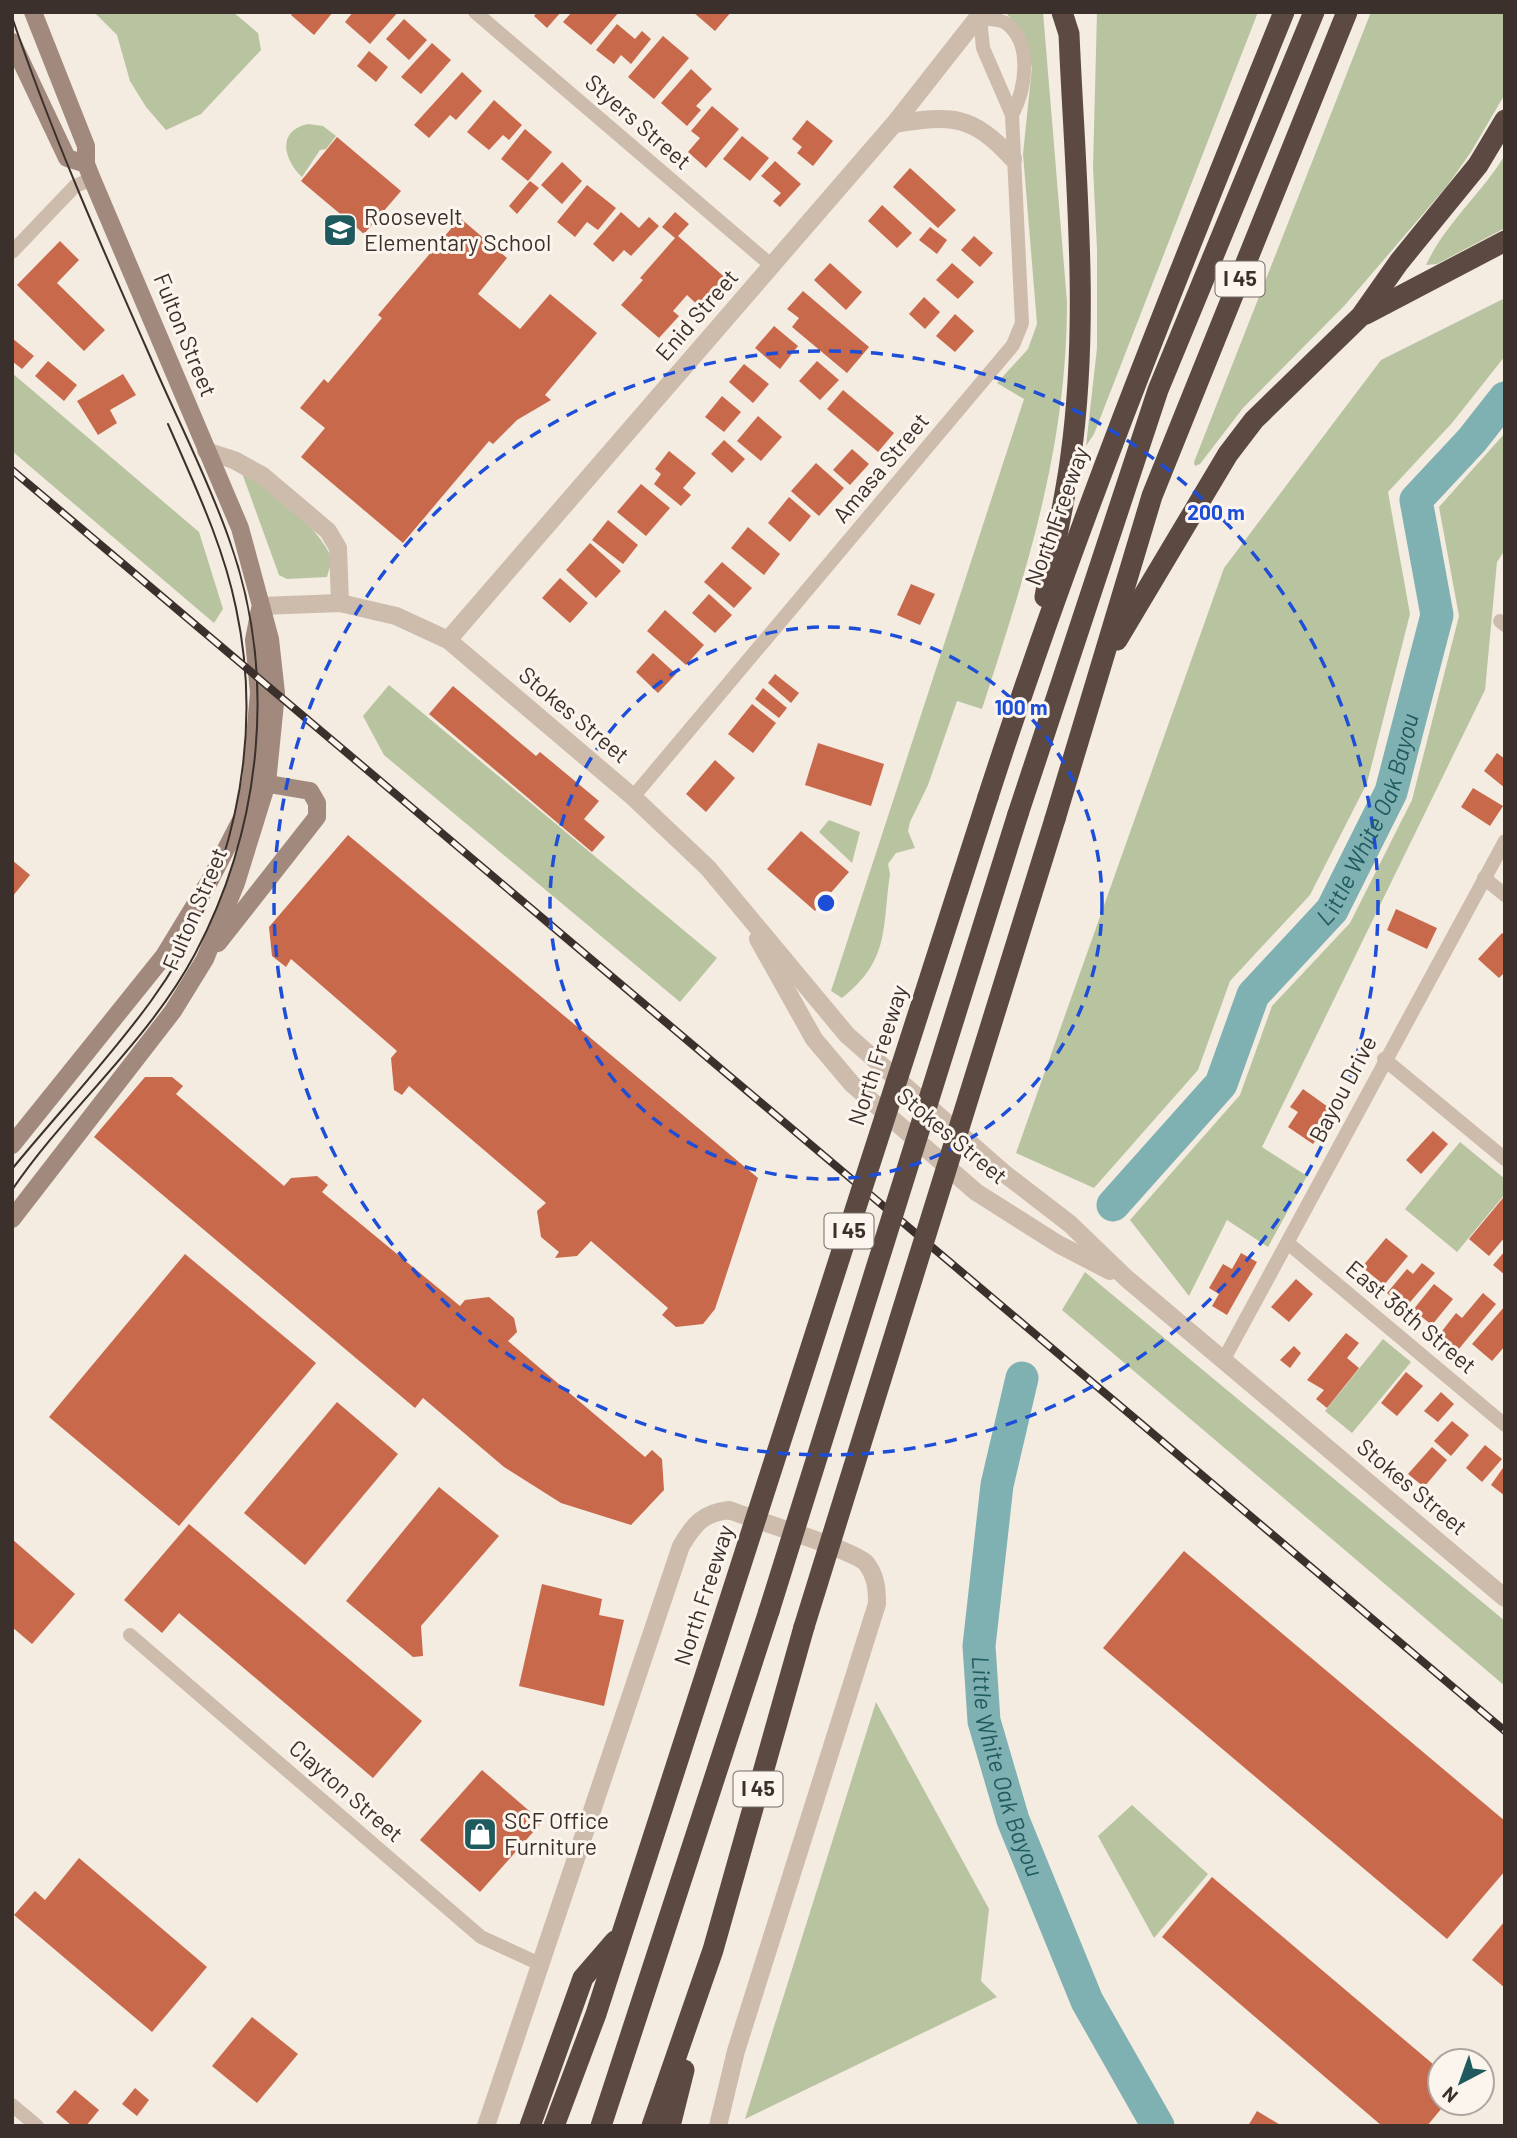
<svg xmlns="http://www.w3.org/2000/svg" width="1517" height="2138" font-family="Barlow,sans-serif">
<style>
.green{fill:#b8c4a0}
.lines{fill:none;stroke-linecap:round;stroke-linejoin:round}
.river{stroke:#7fb0b2;stroke-width:33}
.building{fill:#c8694b}
.minor{stroke:#cdbbac;stroke-width:14}
.tertiary{stroke:#cdbbac;stroke-width:18}
.secondary{stroke:#a18a7d;stroke-width:18}
.motorway{stroke:#5c4a42;stroke-width:21}
.tram{stroke:#3b302b;stroke-width:2}
.rail-casing{stroke:#3b302b;stroke-width:8}
.rail{stroke:#fbf5ee;stroke-width:5;stroke-dasharray:16;stroke-linecap:butt}
.motorway-bridge{stroke:#5c4a42;stroke-width:21}
.ring{fill:none;stroke:#1d4ed8;stroke-width:3.5;stroke-dasharray:12 9}
.labels{text-anchor:middle;stroke-width:6;stroke-linejoin:round;paint-order:stroke}
.shield{fill:#fbf5ee;stroke:#756b66;stroke-width:2}
.shield-label{font-size:21px;font-weight:bold;fill:#3b302b}
.street-label{font-size:23px;fill:#3b302b;stroke:#fbf5ee}
.poi-label{font-size:23px;fill:#3b302b;stroke:#fbf5ee;text-anchor:start}
.water-label{font-size:24px;font-style:italic;fill:#1f5a5e;stroke:#fbf5ee}
.centre{fill:#1d4ed8;stroke:#fbf5ee;stroke-width:3.5}
.ring-label{font-size:21px;text-anchor:middle;font-weight:bold;fill:#1d4ed8;stroke:#fbf5ee;stroke-width:6;stroke-linejoin:round;paint-order:stroke}
</style>
<rect width="100%" height="100%" fill="#f4ebe1"/>
<!-- green -->
<g class="green">
<polygon points="94,12 233,12 258,33 261,50 201,114 166,130 146,107 130,81 117,35"/>
<path d="M1005,12H1043L1067,302C1067,449 1026,572 982,709L957,701L928,785L910,822L908,831L915,848L896,853L888,864L890,874C882,929 890,960 842,998L831,991L1024,399L997,383L1028,349L1037,324L1023,154L1032,67L1019,27Z"/>
<polygon points="1097,12 1258,12 1094,434 1086,446 1097,348 1097,249 1093,167"/>
<polygon points="1371,12 1505,12 1505,94 1471,152 1447,186 1345,305 1243,408 1200,464 1195,466 1194,462"/>
<path d="M308,124L323,126L336,136L326,149L320,150L302,177C284,160 276,131 308,124Z"/>
<path d="M1505,155V228L1437,264L1426,265C1445,224 1482,193 1505,155Z"/>
<polygon points="1505,298 1505,356 1452,423 1388,492 1410,614 1367,783 1310,895 1230,981 1198,1070 1094,1188 1016,1153 1224,568 1381,360"/>
<polygon points="12,373 199,532 223,609 214,623 12,451"/>
<polygon points="1505,433 1505,550 1497,562 1485,690 1262,1147 1307,1176 1268,1247 1227,1220 1189,1296 1130,1220 1240,1095 1272,1006 1350,923 1412,800 1459,616 1439,507"/>
<path d="M242,473C273,490 318,526 332,559L327,577L287,579L279,575Z"/>
<polygon points="389,685 717,958 680,1002 384,755 363,716"/>
<polygon points="829,820 860,832 852,863 819,832"/>
<polygon points="1460,1142 1505,1179 1505,1194 1457,1252 1405,1209"/>
<polygon points="1085,1272 1505,1621 1505,1686 1062,1310"/>
<polygon points="1383,1339 1411,1362 1352,1433 1325,1411"/>
<polygon points="876,1702 989,1909 981,1981 997,1997 745,2119"/>
<polygon points="1132,1805 1208,1874 1154,1938 1098,1836"/>
</g>
<g class="lines">
<!-- river -->
<g class="river">
<path id="s1" d="M1113,1205L1221,1084L1253,995L1332,910L1391,792L1437,615L1416,500L1472,440L1505,398"/>
<path id="s2" d="M1022,1378L997,1485L979,1646L984,1721L1013,1820L1087,2001L1158,2126"/>
</g>
</g>
<!-- building -->
<g class="building">
<polygon points="293,12 333,12 314,35 291,15"/>
<polygon points="353,12 398,12 370,44 345,22"/>
<polygon points="537,12 561,12 547,28 534,16"/>
<polygon points="572,12 619,12 591,45 563,22"/>
<polygon points="693,12 731,12 715,31"/>
<polygon points="404,19 427,40 409,60 386,39"/>
<polygon points="617,24 635,39 642,31 651,39 631,64 621,55 614,64 596,50"/>
<polygon points="663,36 689,58 654,99 628,77"/>
<polygon points="432,43 451,60 421,94 401,77"/>
<polygon points="369,51 388,67 376,82 357,66"/>
<polygon points="691,69 712,89 696,106 701,110 687,126 661,103"/>
<polygon points="462,72 482,91 456,120 450,115 429,138 414,125"/>
<polygon points="494,100 522,125 509,140 503,135 489,150 467,132"/>
<polygon points="712,106 739,129 706,168 688,152 700,138 691,131"/>
<polygon points="807,120 833,141 813,166 797,153 802,147 792,139"/>
<polygon points="525,129 552,152 528,181 501,159"/>
<polygon points="742,136 769,158 750,181 723,159"/>
<polygon points="337,137 401,191 364,234 301,181"/>
<polygon points="775,161 801,184 780,207 773,201 781,193 761,176"/>
<polygon points="562,162 582,181 562,204 541,185"/>
<polygon points="910,168 956,210 938,228 893,187"/>
<polygon points="530,181 539,188 517,214 509,206"/>
<polygon points="587,185 616,208 598,230 587,222 575,237 557,222"/>
<polygon points="882,205 912,233 897,248 868,221"/>
<polygon points="621,212 639,228 649,217 659,226 631,256 624,250 613,262 593,244"/>
<polygon points="675,212 689,224 678,236 729,281 703,310 687,295 673,311 679,316 659,338 621,305 643,280 640,278 675,238 662,227"/>
<polygon points="460,218 507,258 478,294 520,329 550,294 597,333 545,395 551,400 517,420 493,444 489,441 403,543 301,457 325,428 300,408 324,379 328,383 382,318 378,315"/>
<polygon points="930,227 947,240 937,254 919,240"/>
<polygon points="974,236 993,253 980,267 961,250"/>
<polygon points="60,241 79,260 57,283 105,330 84,351 17,285"/>
<polygon points="830,263 862,292 846,310 814,280"/>
<polygon points="952,263 974,282 958,299 936,280"/>
<polygon points="803,291 869,347 847,373 792,327 799,318 787,309"/>
<polygon points="924,297 940,312 925,329 909,314"/>
<polygon points="955,314 974,331 955,352 936,336"/>
<polygon points="774,326 798,346 780,369 755,348"/>
<polygon points="12,338 34,356 22,369 12,361"/>
<polygon points="48,361 77,385 64,401 35,376"/>
<polygon points="817,361 839,380 820,400 799,381"/>
<polygon points="744,364 769,384 753,403 729,382"/>
<polygon points="123,374 136,395 110,410 117,423 98,435 77,401"/>
<polygon points="843,390 894,433 878,452 827,409"/>
<polygon points="722,396 741,412 724,432 705,417"/>
<polygon points="758,416 782,437 761,461 737,441"/>
<polygon points="724,440 745,459 732,473 711,454"/>
<polygon points="852,449 869,464 850,485 833,470"/>
<polygon points="669,451 696,473 683,488 691,495 681,506 654,484 661,474 655,469"/>
<polygon points="816,463 844,488 819,516 791,491"/>
<polygon points="641,484 670,508 646,536 617,512"/>
<polygon points="789,497 811,516 790,542 768,523"/>
<polygon points="608,520 638,545 623,564 592,540"/>
<polygon points="748,527 780,554 764,575 731,548"/>
<polygon points="590,543 621,571 596,598 566,570"/>
<polygon points="722,562 752,588 734,608 704,582"/>
<polygon points="560,578 588,603 570,623 542,598"/>
<polygon points="911,584 935,594 920,625 897,615"/>
<polygon points="709,594 732,615 715,633 692,613"/>
<polygon points="665,610 704,645 686,665 647,631"/>
<polygon points="653,653 676,674 658,693 636,672"/>
<polygon points="775,674 799,693 791,703 768,683"/>
<polygon points="453,686 536,756 540,752 599,801 584,819 605,837 592,852 429,714"/>
<polygon points="763,688 787,708 779,718 755,699"/>
<polygon points="752,704 776,723 753,753 728,734"/>
<polygon points="818,743 884,764 871,806 805,785"/>
<polygon points="1497,753 1505,759 1505,788 1484,771"/>
<polygon points="715,760 735,778 706,812 686,794"/>
<polygon points="1473,788 1503,806 1490,826 1461,807"/>
<polygon points="801,831 849,872 815,911 767,869"/>
<polygon points="348,835 758,1178 715,1309 703,1324 676,1327 662,1315 668,1308 591,1241 577,1256 555,1258 559,1252 541,1237 537,1211 546,1203 409,1086 402,1095 394,1090 391,1058 397,1051 291,959 286,967 272,956 269,927"/>
<polygon points="12,860 30,875 12,897"/>
<polygon points="1396,909 1437,928 1427,949 1387,930"/>
<polygon points="1502,933 1505,936 1505,972 1499,978 1478,959"/>
<polygon points="145,1077 172,1077 183,1086 176,1094 284,1186 291,1178 317,1176 328,1185 322,1192 460,1306 465,1300 489,1297 514,1318 517,1332 508,1341 645,1457 652,1450 662,1459 664,1490 631,1525 561,1503 504,1467 423,1398 415,1408 94,1137"/>
<polygon points="1303,1089 1335,1112 1313,1144 1288,1127 1298,1112 1290,1107"/>
<polygon points="1433,1131 1448,1144 1421,1174 1406,1160"/>
<polygon points="1503,1198 1505,1237 1489,1256 1469,1239"/>
<polygon points="1386,1238 1408,1256 1384,1285 1362,1267"/>
<polygon points="1505,1251 1505,1275 1493,1265"/>
<polygon points="1241,1253 1257,1262 1227,1315 1212,1306 1219,1294 1209,1288 1223,1264 1232,1269"/>
<polygon points="185,1254 316,1363 179,1526 49,1417"/>
<polygon points="1422,1263 1435,1273 1405,1308 1387,1293 1407,1269 1413,1274"/>
<polygon points="1296,1279 1313,1294 1289,1322 1271,1307"/>
<polygon points="1434,1284 1453,1299 1432,1325 1413,1310"/>
<polygon points="1483,1293 1496,1304 1458,1350 1439,1335 1456,1313 1462,1318"/>
<polygon points="1505,1306 1505,1346 1492,1361 1472,1344"/>
<polygon points="1346,1333 1359,1343 1347,1358 1359,1368 1327,1408 1316,1399 1324,1390 1307,1380"/>
<polygon points="1294,1346 1301,1353 1290,1368 1280,1360"/>
<polygon points="1406,1372 1423,1386 1397,1416 1381,1403"/>
<polygon points="1441,1392 1454,1404 1438,1422 1424,1411"/>
<polygon points="337,1402 398,1454 305,1565 244,1513"/>
<polygon points="1452,1421 1469,1435 1451,1456 1434,1441"/>
<polygon points="1485,1445 1502,1459 1482,1482 1466,1468"/>
<polygon points="1432,1447 1447,1460 1424,1487 1408,1474"/>
<polygon points="1505,1465 1505,1496 1491,1485"/>
<polygon points="439,1487 499,1536 421,1626 423,1656 413,1657 346,1601"/>
<polygon points="189,1524 422,1721 373,1778 179,1613 162,1633 124,1600"/>
<polygon points="12,1539 75,1594 32,1644 12,1627"/>
<polygon points="1184,1551 1505,1821 1505,1871 1447,1939 1103,1648"/>
<polygon points="542,1584 602,1599 599,1615 624,1620 604,1706 519,1686"/>
<polygon points="482,1770 542,1822 480,1892 420,1840"/>
<polygon points="79,1858 207,1967 152,2032 14,1915 35,1891 45,1900"/>
<polygon points="1212,1877 1440,2070 1440,2103 1446,2103 1427,2126 1382,2126 1162,1937"/>
<polygon points="1505,1921 1505,1988 1472,1960"/>
<polygon points="252,2017 298,2054 257,2103 212,2066"/>
<polygon points="135,2088 149,2100 137,2116 122,2104"/>
<polygon points="75,2090 99,2110 86,2126 72,2126 56,2112"/>
<polygon points="1257,2111 1282,2126 1248,2126"/>
</g>
<g class="lines">
<!-- minor -->
<g class="minor">
<polyline points="475,12 772,266"/>
<path d="M980,18C987,19 1000,19 1006,23C1034,44 1025,90 1012,115"/>
<polyline points="12,252 75,186 92,179"/>
<polyline points="1500,621 1505,625"/>
<polyline points="633,797 1013,345 1022,323 1012,115 983,48 980,18"/>
<polyline points="1484,878 1505,895"/>
<polyline points="1384,1059 1505,1159"/>
<polyline points="1289,1244 1505,1425"/>
<polyline points="1224,1359 1505,841"/>
<polyline points="130,1635 481,1937 542,1965"/>
<polyline points="12,2105 37,2126"/>
</g>
<!-- tertiary -->
<g class="tertiary">
<path d="M894,124C953,115 971,114 1013,159"/>
<polyline points="206,451 234,460 263,476 328,531 338,548 340,603"/>
<polyline points="261,606 340,603 396,616 448,640 633,797 708,868 847,1035 1005,1174 1070,1224 1126,1278 1505,1598"/>
<polyline points="448,640 894,124 982,12"/>
<polyline points="758,939 814,1039 852,1084 976,1192 1058,1244 1110,1271"/>
<path d="M486,2126L681,1546C694,1524 703,1513 729,1510C752,1519 854,1550 866,1563C876,1576 877,1588 877,1604L736,2051L718,2126"/>
</g>
<!-- secondary -->
<g class="secondary">
<polyline points="12,42 67,158 86,164"/>
<polyline points="218,943 317,817 317,803 310,791 257,782"/>
<polyline points="12,1145 164,956 209,882 242,818 251,781 259,693 254,640 260,609"/>
<polyline points="12,1219 173,1011 205,959 236,883 267,783 276,693 270,639 240,528 92,179 86,164 86,146 33,12"/>
</g>
<!-- motorway -->
<g class="motorway">
<polyline points="1366,314 1505,241"/>
<path d="M1045,597C1053,550 1065,503 1071,455C1090,316 1075,174 1069,34L1062,12"/>
<polyline points="1117,640 1228,454 1254,420 1361,316 1399,262 1478,165 1505,120"/>
<path d="M988,797C1074,530 1179,272 1284,12"/>
<polyline points="1018,814 1158,390 1314,12"/>
<polyline points="1055,819 1152,496 1347,12"/>
<polyline points="530,2126 583,1978 615,1941"/>
<polyline points="554,2126 596,2014 709,1664"/>
<polyline points="601,2126 769,1611"/>
<polyline points="652,2126 713,1950 804,1627"/>
<polyline points="670,2126 684,2070"/>
</g>
<!-- tram -->
<g class="tram">
<path d="M12,17C51,132 100,243 149,354C175,415 207,476 229,539C278,675 262,827 195,954C148,1042 68,1108 12,1190"/>
<path d="M12,1169C58,1113 108,1060 151,1001C232,890 265,743 236,608C223,544 194,484 168,424"/>
</g>
<!-- rail casing -->
<g class="rail-casing">
<polyline id="rail" points="12,470 1505,1731"/>
</g>
<!-- rail -->
<use href="#rail" class="rail"/>
<!-- motorway-bridge -->
<g class="motorway-bridge">
<polyline points="769,1611 1018,814"/>
<polyline points="804,1627 1055,819"/>
<polyline points="709,1664 988,797"/>
</g>
</g>
<!-- distance rings -->
<g class="ring">
<circle cx="826" cy="903" r="276"/>
<circle cx="826" cy="903" r="552"/>
</g>
<!-- icons -->
<defs>
<g id="school-square" transform="scale(1.75)"><rect x="-9" y="-9" width="18" height="18" rx="4" fill="#1f5a5e" stroke="#fbf5ee"/><path d="M0-5L7-2L0 1L-7-2ZM-4 1L0 2.5L4 1V4Q0 6-4 4Z" fill="#fff"/></g>
<g id="shop-square" transform="scale(1.75)"><rect x="-9" y="-9" width="18" height="18" rx="4" fill="#1f5a5e" stroke="#fbf5ee"/><path d="M-5-2.5h2.3a2.7 3.5 0 0 1 5.4 0H5L5.5 6h-11ZM-1.5-2.5h3a1.5 2.3 0 0 0-3 0Z" fill="#fff"/></g>
</defs>
<g fill-rule="evenodd">
<use href="#school-square" x="340" y="230"/>
<use href="#shop-square" x="480" y="1834"/>
</g>
<g class="labels">
<!-- shield labels -->
<g class="shield">
<rect x="1215.5" y="261.5" width="49" height="35" rx="5"/>
<rect x="824.5" y="1213.5" width="49" height="35" rx="5"/>
<rect x="733.5" y="1771.5" width="49" height="35" rx="5"/>
</g>
<g class="shield-label">
<text x="1240" y="286">I 45</text>
<text x="849" y="1238">I 45</text>
<text x="758" y="1796">I 45</text>
</g>
<!-- street labels -->
<g class="street-label">
<text transform="translate(638 122) rotate(41)" y="8">Styers Street</text>
<text transform="translate(697 315) rotate(-49)" y="8">Enid Street</text>
<text transform="translate(185 335) rotate(68)" y="8">Fulton Street</text>
<text transform="translate(881 468) rotate(-50)" y="8">Amasa Street</text>
<text transform="translate(1057 516) rotate(-70)" y="8">North Freeway</text>
<text transform="translate(574 715) rotate(40)" y="8">Stokes Street</text>
<text transform="translate(195 909) rotate(-67)" y="8">Fulton Street</text>
<text transform="translate(878 1055) rotate(-72)" y="8">North Freeway</text>
<text transform="translate(1343 1089) rotate(-62)" y="8">Bayou Drive</text>
<text transform="translate(952 1136) rotate(40)" y="8">Stokes Street</text>
<text transform="translate(1411 1317) rotate(40)" y="8">East 36th Street</text>
<text transform="translate(1412 1487) rotate(40)" y="8">Stokes Street</text>
<text transform="translate(704 1595) rotate(-72)" y="8">North Freeway</text>
<text transform="translate(346 1791) rotate(41)" y="8">Clayton Street</text>
</g>
<!-- poi labels -->
<g class="poi-label">
<text x="364" y="225">Roosevelt<tspan x="364" dy="26">Elementary School</tspan></text>
<text x="504" y="1829">SCF Office<tspan x="504" dy="26">Furniture</tspan></text>
</g>
<!-- water labels -->
<g class="water-label">
<text dy="8" stroke="none"><textPath href="#s1" startOffset="471">Little White Oak Bayou</textPath></text>
<text dy="8" stroke="none"><textPath href="#s2" startOffset="396">Little White Oak Bayou</textPath></text>
</g>
</g>
<circle cx="826" cy="903" r="10" class="centre"/>
<g class="ring-label">
<text x="1216" y="520">200 m</text>
<text x="1021" y="715">100 m</text>
</g>
<!-- border -->
<rect width="1517" height="2138" fill="none" stroke="#3b302b" stroke-width="28"/>
<!-- north arrow -->
<g transform="translate(1461 2082) rotate(221)"><circle r="33" fill="#fbf5ee" stroke="#aea6a0" stroke-width="2"/>
<path d="M0-5L12 26L0 18L-12 26Z" fill="#1f5a5e"/>
<text y="-10" font-size="19" font-weight="bold" text-anchor="middle" fill="#3b302b">N</text>
</g>
</svg>
